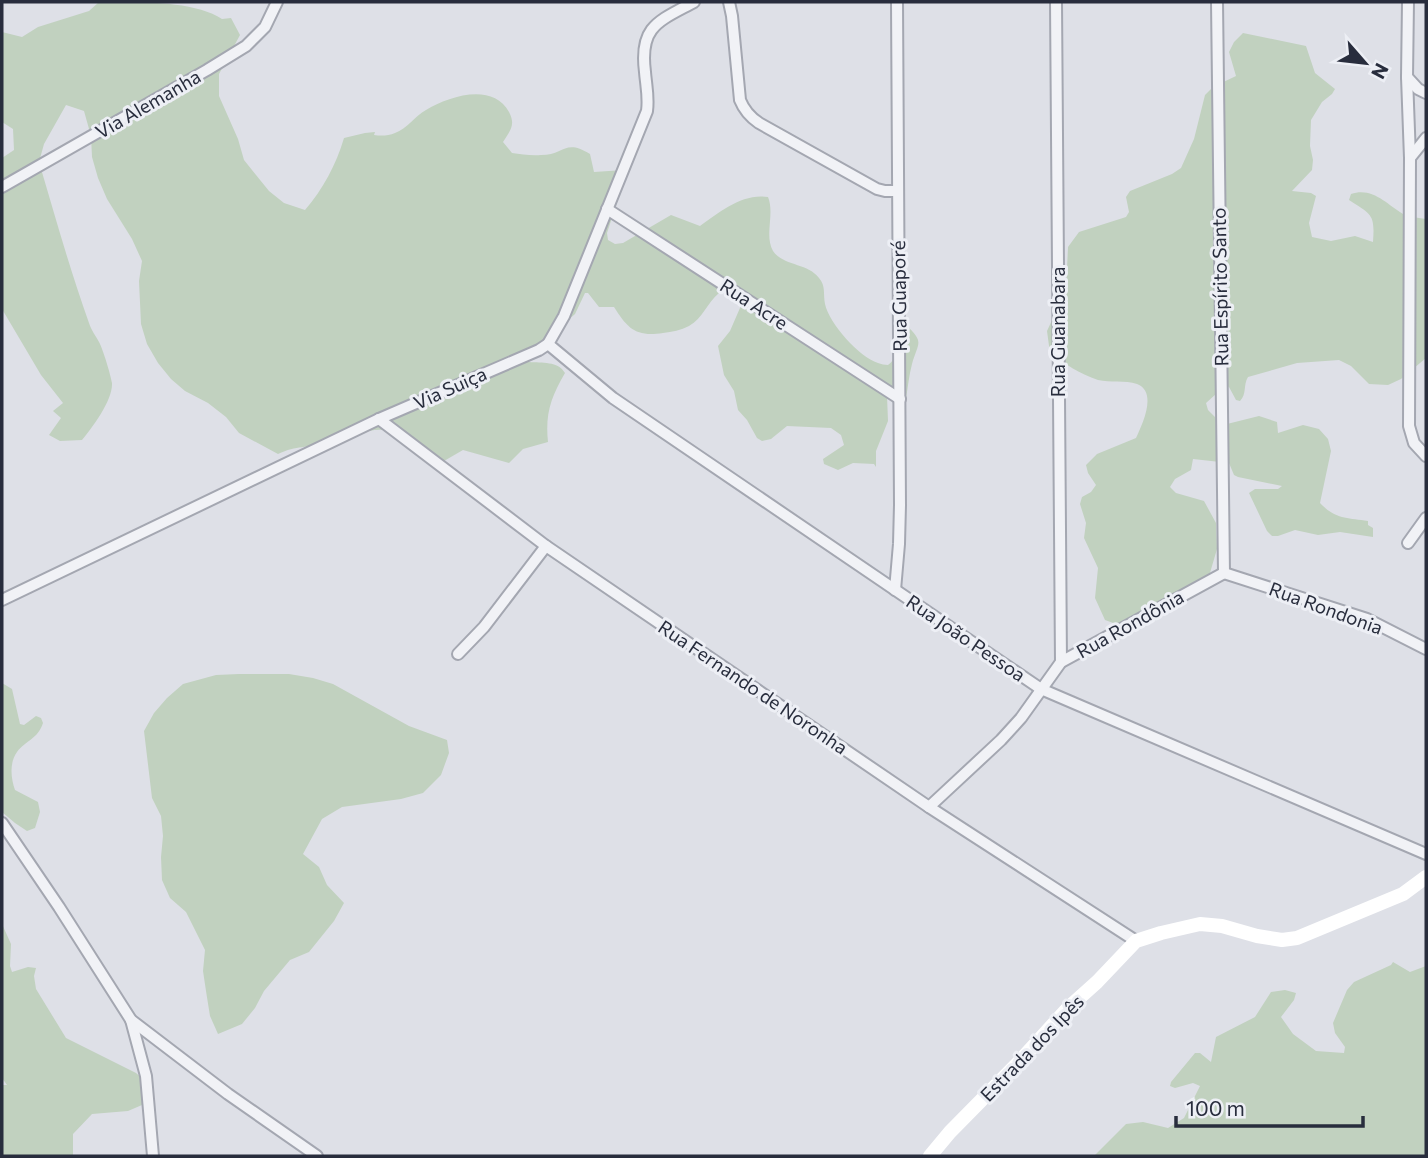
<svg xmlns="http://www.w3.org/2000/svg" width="1428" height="1158" font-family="Commissioner,sans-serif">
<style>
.green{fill:#c1d1bf}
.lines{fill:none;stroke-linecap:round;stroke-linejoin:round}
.street-casing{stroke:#a4a7b1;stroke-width:14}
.street{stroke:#f1f2f6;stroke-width:10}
.secondary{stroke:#fff;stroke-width:14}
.labels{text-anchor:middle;stroke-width:6;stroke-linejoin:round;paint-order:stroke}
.street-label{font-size:19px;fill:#282d3d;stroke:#edeff5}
</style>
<rect width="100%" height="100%" fill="#dee0e7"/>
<!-- green -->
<g class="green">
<path d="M99,2C135,2 194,0 222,19L231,18L240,35L219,74V96L238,139L244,160L269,191L284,203L305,210C323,189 336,165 344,138L365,133L375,132L374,135C381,136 388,136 395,133C407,129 415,116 426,110C449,96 493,82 509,112C516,125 510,131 503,142L512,153C521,154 531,156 541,155C564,155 565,138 590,154L594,172L624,170V181L607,233L608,240L615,244L623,243L671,215L700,226C720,212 742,193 768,197C775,214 764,235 773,251C783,266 808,263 819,278C826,286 823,294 825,304C829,323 859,357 878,363C881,364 885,365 888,365C900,357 897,339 897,326L906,325C925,343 918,342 912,364C909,375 908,387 906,398L903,401L887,396L888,421L876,451V467L874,464L853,463L838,470L824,464L823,459L844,445L841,435L831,428L787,426L771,439L762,441L757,438L747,420L738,410L734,391L724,375L718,346L730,331L743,301L741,289L733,285C729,288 722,290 719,293C707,303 703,318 689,326C681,330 672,332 663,333C636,337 628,329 614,307H599L588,293H585L575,314L526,357L529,362C542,363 558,361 565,373C551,397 545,414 548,442L523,449L509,463L463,450L444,461C420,446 398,424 369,431C355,435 341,441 326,444C307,448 297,445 278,454L239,433L226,417L208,403L185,391L171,379L158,363L147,344L141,324L139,281L142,261L132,239L107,199L98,178L92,157L91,136L84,111L66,105L44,144L39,162C55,216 70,270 89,323C91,330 96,336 99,342C103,349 111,376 112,383C113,400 92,428 82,440L60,441L49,435L61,418L53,411L63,403L41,375L2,309V158L14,150L13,129L2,122V32L22,37L38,27L89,11Z"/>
<path d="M1243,33L1306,46L1315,73L1335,89L1332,94L1322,102L1311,120L1310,146L1313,160L1312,170L1292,191L1311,193L1316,196L1309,223L1312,237L1331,241L1355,236L1373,242C1375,214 1372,215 1349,200L1351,194C1373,187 1386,204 1403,214C1410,217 1419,218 1426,219V358L1401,379L1388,385L1369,384L1351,366L1339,360L1297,363L1248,377C1243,385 1247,394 1240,401L1236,400L1229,387L1226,385L1206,403L1208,410L1223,425L1259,416L1277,422L1278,433L1303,425L1319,429L1328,439L1331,451L1320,503C1335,519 1347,518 1368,521V525L1373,528V537L1340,532L1318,535L1295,530L1278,536H1272L1267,531L1249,493L1255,489H1278L1282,486L1238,477L1234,475L1229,463L1193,459L1191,470L1175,479L1170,487L1176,493L1204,501L1216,523L1217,549L1207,583L1168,610L1131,624H1116L1105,620L1095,598L1098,568L1084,538L1086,523L1080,504L1082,497L1091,492L1096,485L1088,473L1086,465L1097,454L1136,438C1142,425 1158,392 1137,384C1125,380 1110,383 1098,380C1080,374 1065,364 1050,353L1047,331L1066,290L1068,247L1079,232L1126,217L1129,212L1126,197L1130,191L1172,174L1181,168L1194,139L1205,95L1213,87L1236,76L1229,52L1234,42Z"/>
<polygon points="239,674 289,674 313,678 333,684 409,726 447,740 449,753 441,775 423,793 401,799 342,807 322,819 303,854 319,867 327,885 344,903 334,921 309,952 290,960 264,991 255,1008 242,1024 218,1034 210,1016 206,991 203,971 205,950 186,912 170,898 162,880 161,857 163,836 161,816 152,798 144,731 154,713 167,698 183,684 216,675"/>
<path d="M2,683L12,689L20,724L24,725L36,716L41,718L43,723C38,739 26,740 17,752C9,763 11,779 15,790L38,802L40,812L35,828L27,831L15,823L2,812Z"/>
<polygon points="2,924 11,944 10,966 12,972 28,967 36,968 34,976 36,989 66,1038 136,1073 144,1080 147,1095 142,1105 128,1111 92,1114 73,1134 73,1156 2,1156 2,1085 7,1085 2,1078"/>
<polygon points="1393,962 1410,972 1426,966 1426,1156 1094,1156 1126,1124 1143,1122 1168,1128 1184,1118 1200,1086 1193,1083 1175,1088 1170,1086 1171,1082 1195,1053 1200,1053 1211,1062 1216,1037 1255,1017 1271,992 1285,990 1296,993 1294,1000 1281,1017 1293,1034 1316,1051 1344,1053 1345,1047 1335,1033 1333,1023 1347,990 1354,982 1391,965"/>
</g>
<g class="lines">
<!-- street casing -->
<g class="street-casing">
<g id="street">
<path d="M729,2L732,16L740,100C744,110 750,117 759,123L877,189L885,191H898"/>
<polyline points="1056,2 1061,662"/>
<polyline points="1217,2 1224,573"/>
<polyline points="1408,2 1407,77 1410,158 1409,426 1414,443 1426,456"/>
<polyline points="1407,77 1418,89 1426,93"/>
<polyline points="1410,158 1426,138"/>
<polyline points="2,187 207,70 246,46 265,27 277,2"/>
<polyline points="607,209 900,399"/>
<polyline points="548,344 613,398 1041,689 1426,854"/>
<polyline points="379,419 546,546 929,807 1136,941"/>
<polyline points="1408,543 1426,518"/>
<polyline points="1224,573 1367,619 1426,649"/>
<polyline points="895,590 899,544 900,505 897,2"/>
<path d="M2,600L379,419L539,350L548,344L564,316L647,111C649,97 646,85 645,72C639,26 659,21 694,2"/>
<polyline points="458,654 484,627 546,546"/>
<polyline points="929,807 1001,740 1021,718 1061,662 1224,573"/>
<polyline points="2,823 59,907 131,1020 228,1094 317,1156"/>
<polyline points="131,1020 146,1076 153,1156"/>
</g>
</g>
<!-- street -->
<use href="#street" class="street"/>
<!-- secondary -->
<polyline class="secondary" points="930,1156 950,1132 1018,1063 1068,1008 1097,982 1136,941 1161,933 1200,924 1222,926 1257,936 1282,940 1297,938 1403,894 1426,877"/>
</g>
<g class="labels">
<!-- street labels -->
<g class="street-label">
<text transform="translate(148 104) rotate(-30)" y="7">Via Alemanha</text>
<text transform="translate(1220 287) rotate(-91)" y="7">Rua Espírito Santo</text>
<text transform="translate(899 296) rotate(-91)" y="7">Rua Guaporé</text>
<text transform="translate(754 304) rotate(33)" y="7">Rua Acre</text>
<text transform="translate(1058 332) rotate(-90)" y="7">Rua Guanabara</text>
<text transform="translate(450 388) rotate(-24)" y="7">Via Suiça</text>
<text transform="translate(1326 608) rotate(20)" y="7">Rua Rondonia</text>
<text transform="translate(1130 624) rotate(-29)" y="7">Rua Rondônia</text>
<text transform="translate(966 638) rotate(34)" y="7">Rua João Pessoa</text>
<text transform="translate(753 687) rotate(34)" y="7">Rua Fernando de Noronha</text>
<text transform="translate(1032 1048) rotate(-46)" y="7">Estrada dos Ipês</text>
</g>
</g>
<!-- border -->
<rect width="1428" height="1158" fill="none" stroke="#282d3d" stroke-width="7"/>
<!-- north arrow -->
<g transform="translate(1365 63) rotate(118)" stroke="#edeff5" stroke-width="5" paint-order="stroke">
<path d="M0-5L12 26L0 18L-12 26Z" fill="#282d3d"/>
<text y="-10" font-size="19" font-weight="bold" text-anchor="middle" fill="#282d3d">N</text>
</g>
<!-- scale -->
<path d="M1176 1116v10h187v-10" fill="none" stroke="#282d3d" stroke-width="3.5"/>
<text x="1186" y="1116" font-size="21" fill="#282d3d" stroke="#edeff5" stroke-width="5" paint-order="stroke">100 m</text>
</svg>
